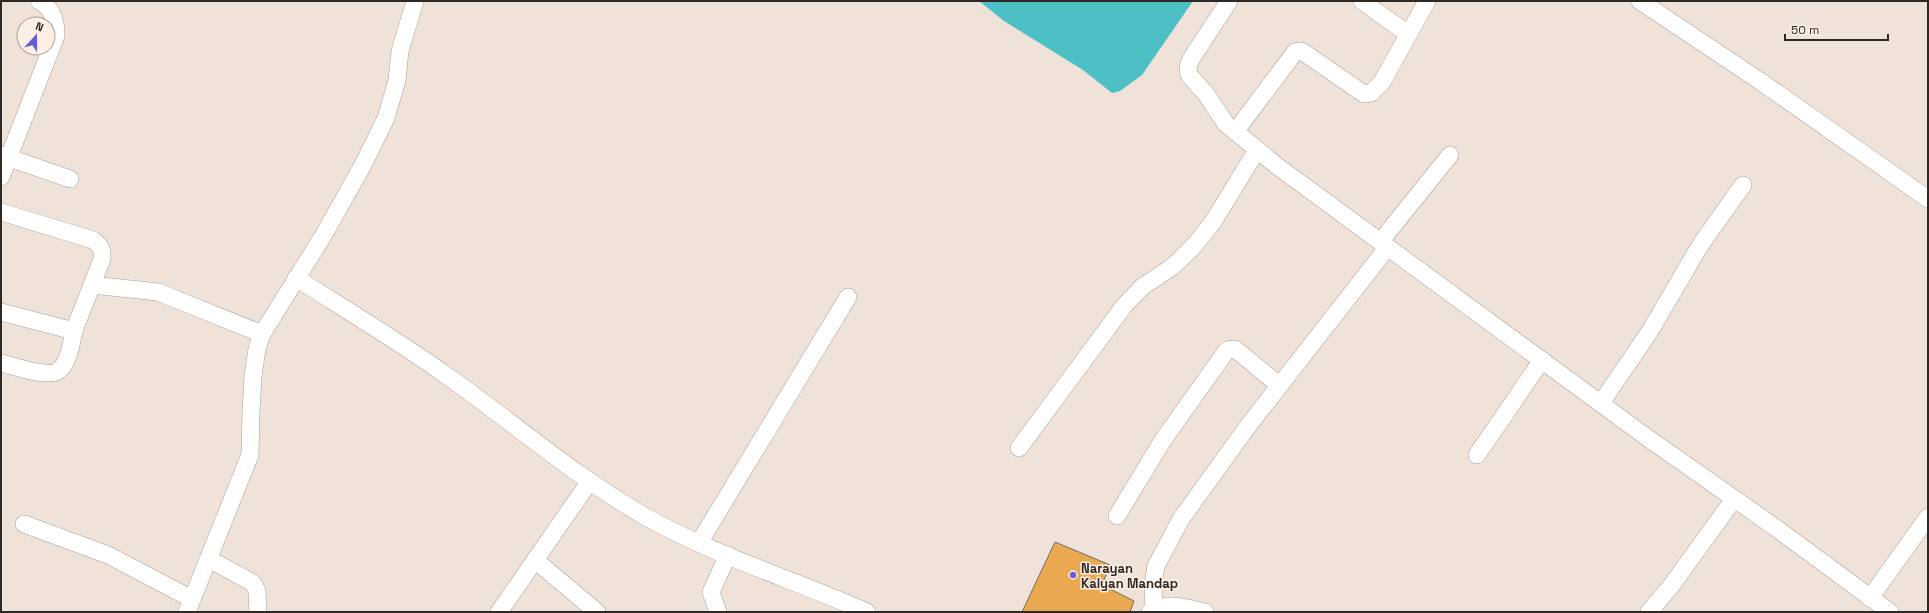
<svg xmlns="http://www.w3.org/2000/svg" width="1929" height="613" font-family="'Space Grotesk',sans-serif">
<style>
.water{fill:#4cc0c4}
.building{fill:#eaa951;stroke:#736a60}
.lines{fill:none;stroke-linecap:round;stroke-linejoin:round}
.minor-casing{stroke:#ac9f96;stroke-width:18}
.minor{stroke:#fff;stroke-width:17}
.poi-dot{fill:#6460d9;stroke:#fdefe5;stroke-width:1.5}
.labels{text-anchor:middle;stroke-width:3;stroke-linejoin:round;paint-order:stroke}
.poi-label{font-size:13px;font-weight:bold;fill:#2e2925;stroke:#fdefe5;text-anchor:start}
</style>
<rect width="100%" height="100%" fill="#efe2d8"/>
<!-- water -->
<polygon class="water" points="979,1 1193,1 1142,75 1120,91 1112,93 1083,70 1004,21"/>
<!-- building -->
<polygon class="building" points="1055,542 1110,565 1102,585 1134,601 1130,612 1022,612"/>
<g class="lines">
<!-- minor casing -->
<g class="minor-casing">
<g id="minor">
<polyline points="1229,1 1191,59 1188,67 1189,75 1206,94 1226,124 1277,166 1645,436 1776,528 1890,612"/>
<polyline points="1362,1 1408,34"/>
<polyline points="1640,1 1760,81 1928,199"/>
<polyline points="1235,132 1295,52 1301,51 1306,54 1364,94 1371,93 1382,82 1427,1"/>
<polyline points="1,155 70,179"/>
<path d="M1,177L56,36C56,21 53,8 39,1"/>
<path d="M1,212L93,240C101,246 103,250 102,259C93,282 84,305 75,328C71,341 70,363 58,371C47,378 14,366 1,363"/>
<polyline points="1380,242 1450,155"/>
<path d="M296,278C348,311 400,342 450,378C515,424 577,478 646,517C716,556 794,580 867,612"/>
<polyline points="92,285 158,292 262,334"/>
<polyline points="1,312 74,331"/>
<polyline points="1601,403 1650,331 1701,244 1743,185"/>
<polyline points="1019,448 1124,306 1142,287 1172,267 1193,247 1213,222 1257,150"/>
<polyline points="1477,455 1542,360"/>
<polyline points="1117,516 1163,440 1227,350 1235,349 1279,385"/>
<polyline points="24,524 108,555 192,599"/>
<polyline points="699,543 848,297"/>
<polyline points="209,559 253,583 257,591 258,612"/>
<polyline points="535,560 597,612"/>
<polyline points="1870,598 1928,517"/>
<polyline points="1154,610 1153,585 1156,566 1181,519 1248,426 1387,248"/>
<polyline points="187,612 250,455 251,412 253,376 257,349 262,334 323,236 363,165 386,118 397,80 400,51 415,1"/>
<polyline points="499,612 590,481"/>
<polyline points="718,612 711,592 728,555"/>
<path d="M1150,612C1167,601 1188,608 1205,612"/>
<polyline points="1649,612 1671,586 1734,499"/>
</g>
</g>
<!-- minor -->
<use href="#minor" class="minor"/>
</g>
<!-- markers -->
<circle class="poi-dot" cx="1073" cy="575" r="4"/>
<g class="labels">
<!-- poi labels -->
<g class="poi-label">
<text x="1081" y="573">Narayan<tspan x="1081" dy="15">Kalyan Mandap</tspan></text>
</g>
</g>
<!-- border -->
<rect width="1929" height="613" fill="none" stroke="#2e2925" stroke-width="4"/>
<!-- north arrow -->
<g transform="translate(36 36) rotate(21)"><circle r="19" fill="#fdefe5" stroke="#aaa098"/>
<path d="M0-3L7 15L0 10L-7 15Z" fill="#6460d9"/>
<text y="-6" font-size="11" font-weight="bold" text-anchor="middle" fill="#2e2925">N</text>
</g>
<!-- scale -->
<path d="M1785 34v6h103v-6" fill="none" stroke="#2e2925" stroke-width="2"/>
<text x="1791" y="34" font-size="12" fill="#2e2925" stroke="#fdefe5" stroke-width="3" paint-order="stroke">50 m</text>
</svg>
